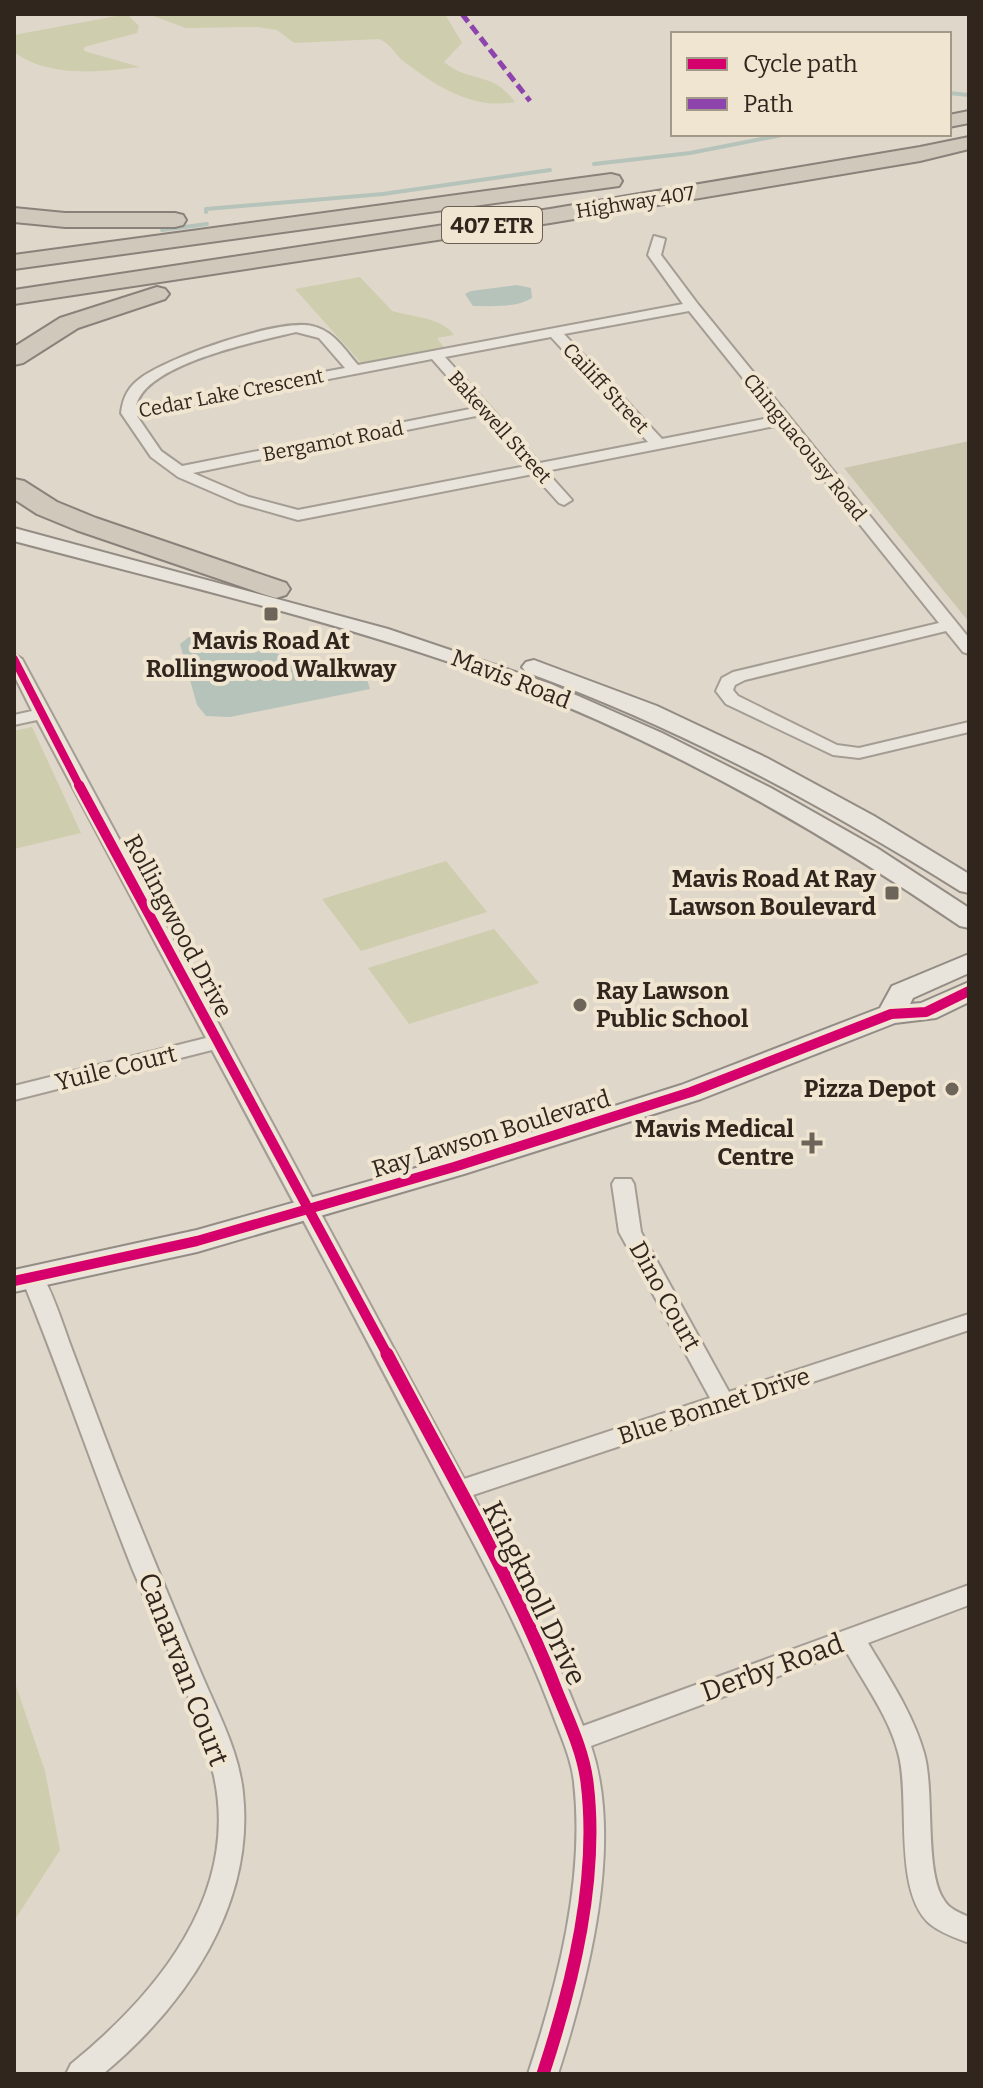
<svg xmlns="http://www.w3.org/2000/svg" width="983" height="2088" font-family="Bitter,serif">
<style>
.green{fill:#cecdae}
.cemetery{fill:#c9c6ad}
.water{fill:#b5c3ba}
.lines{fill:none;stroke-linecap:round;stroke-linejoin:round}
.stream{stroke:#b5c3ba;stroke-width:4}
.street-casing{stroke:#a49d94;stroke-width:4}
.secondary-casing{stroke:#938c84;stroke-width:4}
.highway-casing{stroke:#89827a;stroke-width:4}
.street{fill:#e8e3db;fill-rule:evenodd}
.secondary{fill:#e8e3db;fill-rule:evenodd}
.highway{fill:#d1c8bc;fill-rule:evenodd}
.quiet{stroke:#8e44ad;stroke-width:5;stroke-dasharray:10 5;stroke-linecap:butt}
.cycleway-far2-casing{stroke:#f0e5d0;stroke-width:12}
.cycleway-far1-casing{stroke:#f0e5d0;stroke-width:15}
.cycleway-casing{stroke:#f0e5d0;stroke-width:18}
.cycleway-far2{stroke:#d6006c;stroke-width:8}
.cycleway-far1{stroke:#d6006c;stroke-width:10}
.cycleway{stroke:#d6006c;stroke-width:13}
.poi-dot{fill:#6d645a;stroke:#f0e5d0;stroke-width:3}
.labels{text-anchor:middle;stroke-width:8;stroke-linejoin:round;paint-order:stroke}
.far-street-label{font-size:20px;fill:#30261e;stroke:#f0e5d0}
.shield{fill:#f0e5d0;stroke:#6a5f53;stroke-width:2}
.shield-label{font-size:22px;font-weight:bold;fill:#30261e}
.poi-label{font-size:24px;font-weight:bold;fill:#30261e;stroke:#f0e5d0;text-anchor:end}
.street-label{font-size:24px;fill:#30261e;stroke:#f0e5d0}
.near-street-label{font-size:28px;fill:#30261e;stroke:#f0e5d0}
</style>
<rect width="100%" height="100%" fill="#dfd7ca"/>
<!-- green -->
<g class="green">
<path d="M127,14L139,26L137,33L84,47V51L140,67C100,72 49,78 14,52V35Z"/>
<path d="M148,14H445L462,43L444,62C470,84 492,70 515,102C474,110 437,87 406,63C394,55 393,45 379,39L294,43L277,30L257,27L186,28Z"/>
<path d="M360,277L392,311C412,317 441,317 454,335L437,338L445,349L362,364L295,289Z"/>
<polygon points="32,727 81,833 14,849 14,731"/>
<polygon points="446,861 487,912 361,951 322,899"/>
<polygon points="494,929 539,983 409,1024 368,968"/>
<polygon points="14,1680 45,1771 60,1850 14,1921"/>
</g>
<!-- cemetery -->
<polygon class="cemetery" points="969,441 969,622 844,468"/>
<!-- water -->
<g class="water">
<path d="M517,285L531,288L532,298C516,308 492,306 473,306L465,294L471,291Z"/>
<polygon points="203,636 359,673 367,679 370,689 230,717 206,716 197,705 180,644 189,637"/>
</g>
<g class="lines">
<!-- stream -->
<g class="stream">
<polyline points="949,93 969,95"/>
<polyline points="594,164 690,153 787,134"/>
<polyline points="206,212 206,209 383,194 550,170"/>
<polyline points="162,230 207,224"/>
</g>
<!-- street casing -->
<g class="street-casing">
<g id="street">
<path d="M654,236L665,239L661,255L697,303L969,638V654L963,652L946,631L745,680L735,685L733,690L738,696L837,745L859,748L969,722V732L859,758L833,755L726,704L716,691L722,678L733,672L939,623L780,425L546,471L572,500L564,505L559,503L533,474L298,520L238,503L178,477L151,457L121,413C123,397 128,387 142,377C169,357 280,318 312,326C334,331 344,349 358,365L683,304L648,255ZM689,311L774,417L662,439L564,334ZM296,332L319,338L345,368L136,407C143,364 259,341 296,332ZM551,337L648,442L540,463L445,357ZM432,359L475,408L182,466L161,451L137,416ZM481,415L526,466L298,510L249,497L193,473Z"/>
<path d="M14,654L22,659L464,1479L710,1398L619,1232L612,1184L615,1179H631L634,1184L641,1232L729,1392L969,1314V1330L473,1495L549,1642L583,1726L969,1585V1605L868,1643C889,1678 913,1714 924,1753C935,1791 924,1872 944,1900C949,1909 960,1913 969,1917V1943C956,1938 941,1933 930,1924C893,1892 910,1801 899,1756C890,1718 865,1685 846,1651L591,1746C624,1843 588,1980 558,2074H528C558,1983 585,1879 574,1782C571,1756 559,1732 550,1707C521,1631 483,1561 445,1489C368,1342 291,1196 212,1050L14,1100V1086L206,1038L37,720L14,725V715L32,711L14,675Z"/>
<path d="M33,1271L41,1273C55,1297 63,1326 73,1352C93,1405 112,1458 134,1511C156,1565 178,1619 201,1673C217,1711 239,1751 243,1793C255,1905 186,2005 103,2074H66L71,2064C156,1995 240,1895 214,1776C199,1708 159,1633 132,1568C94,1472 61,1374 22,1279L25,1273Z"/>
</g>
</g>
<!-- secondary casing -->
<g class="secondary-casing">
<g id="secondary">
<path d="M14,528L388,629L551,684L662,733L771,788L877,848L969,908V928L960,926C818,829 668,744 508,683C348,623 179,585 14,541Z"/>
<path d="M534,660L657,706L767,758L874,816L969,874V893L960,891C821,804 680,728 526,672L522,667L526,662Z"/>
<polygon points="969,954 969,973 913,998 910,1004 921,1003 969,982 969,1002 936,1018 895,1023 701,1099 464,1174 197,1252 14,1292 14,1270 197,1230 444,1160 681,1085 880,1008 892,986"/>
</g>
</g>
<!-- highway casing -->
<g class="highway-casing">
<g id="highway">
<polygon points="969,111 969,123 949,127 949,115"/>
<polygon points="969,137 969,149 920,161 550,223 14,304 14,290 550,209 920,147"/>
<polygon points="611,174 619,176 622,181 619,186 14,269 14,255"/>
<polygon points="14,208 65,213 175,213 183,215 186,220 183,225 175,227 65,227 14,222"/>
<polygon points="157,287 165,289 169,294 165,299 78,328 23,363 14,365 14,347 60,318"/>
<polygon points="14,479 24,481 57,502 96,518 286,583 290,589 286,595 276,598 266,595 76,530 37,514 14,499"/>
</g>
</g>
<!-- street -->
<use href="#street" class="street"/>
<!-- secondary -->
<use href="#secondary" class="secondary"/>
<!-- highway -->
<use href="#highway" class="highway"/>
<!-- quiet -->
<polyline class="quiet" points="462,14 530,101"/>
<!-- cycleway-far2 casing -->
<g class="cycleway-far2-casing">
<polyline id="cycleway-far2" points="14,659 80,787"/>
</g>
<!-- cycleway-far1 casing -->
<g class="cycleway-far1-casing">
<g id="cycleway-far1">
<polyline points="79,785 388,1356"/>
<polyline points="14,1281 197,1241 454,1167 691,1092 891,1014 926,1012 969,991"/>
</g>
</g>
<!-- cycleway casing -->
<g class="cycleway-casing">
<path id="cycleway" d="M387,1354C445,1465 511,1574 556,1690C568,1720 583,1750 587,1782C599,1878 573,1983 543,2074"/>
</g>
<!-- cycleway-far2 -->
<use href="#cycleway-far2" class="cycleway-far2"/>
<!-- cycleway-far1 -->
<use href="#cycleway-far1" class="cycleway-far1"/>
<!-- cycleway -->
<use href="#cycleway" class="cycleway"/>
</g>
<!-- markers -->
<g class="poi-dot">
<rect x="263" y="606" width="16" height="16" rx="4"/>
<rect x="884" y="885" width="16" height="16" rx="4"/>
<circle cx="580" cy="1005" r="8"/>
<circle cx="952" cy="1089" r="8"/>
<path d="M808 1131h8v8h8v8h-8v8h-8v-8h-8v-8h8z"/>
</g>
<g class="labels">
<!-- far-street labels -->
<g class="far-street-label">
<text transform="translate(635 202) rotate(-9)" y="7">Highway 407</text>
<text transform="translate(606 388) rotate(47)" y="7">Cailiff Street</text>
<text transform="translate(231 393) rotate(-11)" y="7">Cedar Lake Crescent</text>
<text transform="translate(500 427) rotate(48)" y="7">Bakewell Street</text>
<text transform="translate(333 441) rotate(-11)" y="7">Bergamot Road</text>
<text transform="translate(805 447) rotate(51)" y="7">Chinguacousy Road</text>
</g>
<!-- shield labels -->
<rect class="shield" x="442" y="207" width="100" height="36" rx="6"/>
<g class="shield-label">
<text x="492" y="233">407 ETR</text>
</g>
<!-- poi labels -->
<g class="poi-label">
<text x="271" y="649" text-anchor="middle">Mavis Road At<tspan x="271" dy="28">Rollingwood Walkway</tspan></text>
<text x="876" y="887">Mavis Road At Ray<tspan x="876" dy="28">Lawson Boulevard</tspan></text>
<text x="596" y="999" text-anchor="start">Ray Lawson<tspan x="596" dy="28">Public School</tspan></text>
<text x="936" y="1097">Pizza Depot</text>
<text x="794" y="1137">Mavis Medical<tspan x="794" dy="28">Centre</tspan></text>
</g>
<!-- street labels -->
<g class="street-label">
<text transform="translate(511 679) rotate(21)" y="8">Mavis Road</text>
<text transform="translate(178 926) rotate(62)" y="8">Rollingwood Drive</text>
<text transform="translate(116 1068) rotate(-14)" y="8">Yuile Court</text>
<text transform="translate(491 1134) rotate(-17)" y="8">Ray Lawson Boulevard</text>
<text transform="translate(665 1296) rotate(61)" y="8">Dino Court</text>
<text transform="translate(714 1406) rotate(-18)" y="8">Blue Bonnet Drive</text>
</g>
<!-- near-street labels -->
<g class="near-street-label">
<text transform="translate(535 1593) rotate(64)" y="10">Kingknoll Drive</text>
<text transform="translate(772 1667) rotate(-20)" y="10">Derby Road</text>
<text transform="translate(184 1669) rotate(69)" y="10">Canarvan Court</text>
</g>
</g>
<!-- border -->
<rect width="983" height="2088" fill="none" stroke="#30261e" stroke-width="32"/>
<!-- legend -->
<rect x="671" y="32" width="280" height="104" fill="#f0e5d0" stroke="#a39989" stroke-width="2"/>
<rect x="687" y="58" width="40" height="12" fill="#d6006c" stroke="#a39989" stroke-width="2"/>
<text x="743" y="72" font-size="24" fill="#30261e">Cycle path</text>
<rect x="687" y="98" width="40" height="12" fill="#8e44ad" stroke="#a39989" stroke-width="2"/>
<text x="743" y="112" font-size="24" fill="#30261e">Path</text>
</svg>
